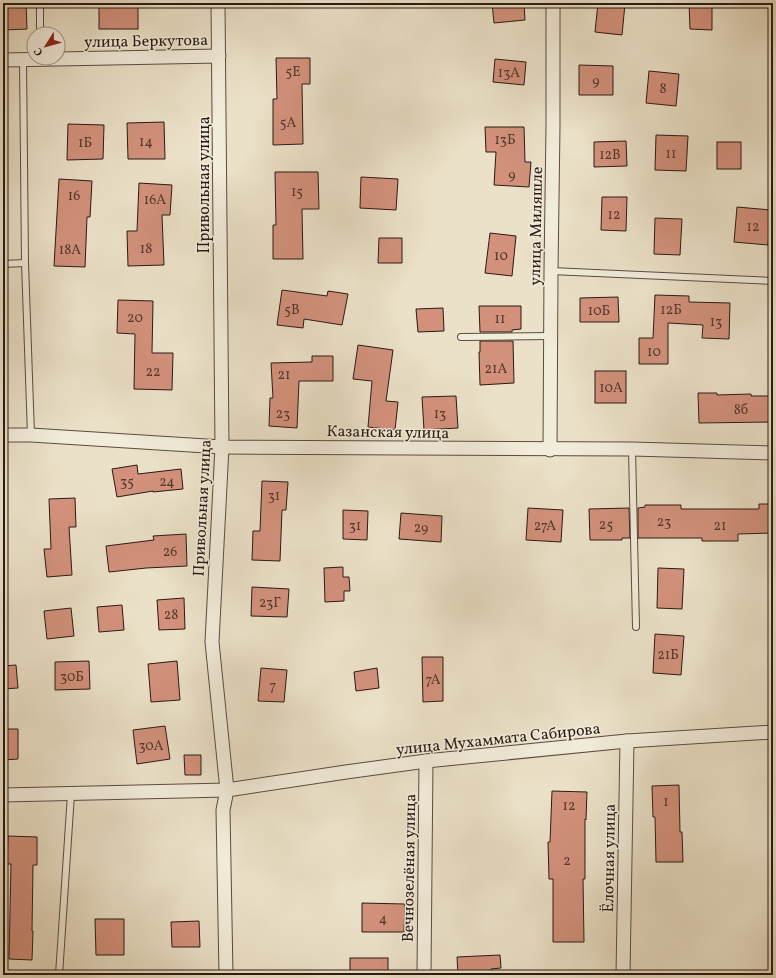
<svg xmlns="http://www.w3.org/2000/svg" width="776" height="978" font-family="Vollkorn,serif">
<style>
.building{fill:#d3917c;stroke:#291a13}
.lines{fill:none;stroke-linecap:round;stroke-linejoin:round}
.lane-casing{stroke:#5a4c40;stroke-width:8}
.street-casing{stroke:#5a4c40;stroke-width:15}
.lane{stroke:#f2ecdb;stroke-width:6}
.street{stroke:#f2ecdb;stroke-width:13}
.labels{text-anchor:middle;stroke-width:3;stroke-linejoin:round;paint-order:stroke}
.number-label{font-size:14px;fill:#54382d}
.street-label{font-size:16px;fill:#291a13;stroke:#f2ecdb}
</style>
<rect width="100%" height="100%" fill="#ebe1c8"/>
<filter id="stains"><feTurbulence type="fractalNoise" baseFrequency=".005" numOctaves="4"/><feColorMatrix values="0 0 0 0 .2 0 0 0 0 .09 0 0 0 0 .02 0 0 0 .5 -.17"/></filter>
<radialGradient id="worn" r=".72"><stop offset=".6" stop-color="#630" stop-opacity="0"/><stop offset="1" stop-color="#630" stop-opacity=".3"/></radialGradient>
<!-- building -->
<g class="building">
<polygon points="3,3 26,3 27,29 3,30"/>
<rect x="99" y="3" width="39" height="26"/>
<polygon points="492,3 524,3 525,20 494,23"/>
<polygon points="598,3 625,4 622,35 595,32"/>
<polygon points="689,3 712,3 712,30 690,29"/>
<polygon points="276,58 310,58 310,84 302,84 303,144 273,145 273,99 277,99"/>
<polygon points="495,59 526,62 524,85 493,82"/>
<polygon points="579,65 613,66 613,95 579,95"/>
<polygon points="649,71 679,74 676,106 646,103"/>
<polygon points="164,122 165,159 128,159 127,123"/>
<polygon points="68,124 104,125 103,159 67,160"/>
<polygon points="485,127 524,127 525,162 531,162 529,187 494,185 496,152 486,152"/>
<polygon points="656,135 688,136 686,171 655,170"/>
<polygon points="626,141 627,166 594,167 594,142"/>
<rect x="717" y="142" width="24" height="27"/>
<polygon points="275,172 318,172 319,209 302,209 303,259 273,259 273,225 276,225"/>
<polygon points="361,177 398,179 396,210 360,208"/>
<polygon points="59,179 92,181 90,217 87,217 85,267 54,266"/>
<polygon points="139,183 172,185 170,215 162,215 164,265 128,266 127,231 137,231"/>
<polygon points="602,197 627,197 626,231 601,230"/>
<polygon points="737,207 771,210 768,245 734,242"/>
<polygon points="655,218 682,219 680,255 654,254"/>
<polygon points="490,233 516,236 512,276 485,273"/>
<polygon points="379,238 402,238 402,263 378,263"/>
<polygon points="282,290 327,296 328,291 348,294 342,325 304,319 303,328 277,325"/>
<polygon points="655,295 689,296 689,302 730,303 729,339 702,338 703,325 668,323 668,364 639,364 639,338 653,338"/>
<polygon points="618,297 619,322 580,322 580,298"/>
<polygon points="118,300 153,301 152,353 173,353 172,390 134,389 135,334 117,333"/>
<polygon points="479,306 521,306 521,329 512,330 512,332 480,332"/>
<polygon points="443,308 444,331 418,332 416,309"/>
<polygon points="480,341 513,341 514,383 480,385 479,352 480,352"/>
<polygon points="358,345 393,350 386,401 398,402 395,430 368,427 372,381 353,379"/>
<polygon points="312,356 333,356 333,381 299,381 297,428 269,426 270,398 273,398 271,363 312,362"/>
<rect x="595" y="371" width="31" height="32"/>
<polygon points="698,393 717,393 717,395 751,394 751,396 773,396 773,422 699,423"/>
<polygon points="456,396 458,428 424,430 422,397"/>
<polygon points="137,465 138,474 181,469 183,489 153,492 153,491 117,497 112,469"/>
<polygon points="262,481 288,482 286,510 282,510 280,561 252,560 253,531 260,531"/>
<polygon points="75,498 76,527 69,527 72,575 47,577 44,549 51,549 49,499"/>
<polygon points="759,504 773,504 773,533 738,534 738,541 702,541 702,538 638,538 638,508 645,507 645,505 681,505 681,509 759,509"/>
<polygon points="528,508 563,510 561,542 526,540"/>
<polygon points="629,508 630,538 622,538 622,540 590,540 589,509"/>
<polygon points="343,510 368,511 367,540 343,539"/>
<polygon points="401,513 442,516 441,542 399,539"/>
<polygon points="186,534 187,566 146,568 109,572 106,546 154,540 153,536"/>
<polygon points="343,567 343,577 349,577 350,591 344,591 344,601 325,602 324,568"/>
<polygon points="658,568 684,569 682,609 657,608"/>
<polygon points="252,587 289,589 287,617 251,616"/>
<polygon points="184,598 185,629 159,630 157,600"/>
<polygon points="122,605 124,630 99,632 97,607"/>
<polygon points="71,608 74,636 47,639 44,611"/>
<polygon points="655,634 684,636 681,675 653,673"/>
<polygon points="422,657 443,657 443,701 423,702"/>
<polygon points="89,661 90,689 55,690 55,662"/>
<polygon points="177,661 180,700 151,702 148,664"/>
<polygon points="16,665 18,688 3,689 3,666"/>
<polygon points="261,668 287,670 284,702 258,701"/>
<polygon points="377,668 379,688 356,691 354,672"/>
<polygon points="165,726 170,759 137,764 133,730"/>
<polygon points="3,729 18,729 18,759 3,760"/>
<polygon points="184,755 201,755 201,775 185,775"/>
<polygon points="679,785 680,832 682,832 683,862 656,862 655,817 653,817 652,786"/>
<polygon points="552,791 587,792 586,820 585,819 585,879 583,879 584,942 553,942 553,879 549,879 548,842 550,842"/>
<polygon points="8,836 37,837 37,865 33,865 32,931 33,931 32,960 9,959 11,864 7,864"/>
<polygon points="362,903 405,904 404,932 362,932"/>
<polygon points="95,919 124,919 124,955 96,955"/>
<polygon points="199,921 200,947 172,947 171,922"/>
<polygon points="500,955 501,968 491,969 491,975 458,975 457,957"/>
<rect x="350" y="958" width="38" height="17"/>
</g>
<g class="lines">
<!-- lane casing -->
<g class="lane-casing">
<g id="lane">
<polyline points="40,3 40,34"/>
<polyline points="23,60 25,263 31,435"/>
<polyline points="3,264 25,263"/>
<polyline points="551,271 773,281"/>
<polyline points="461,337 550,336"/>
<polyline points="632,449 636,627"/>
<polyline points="59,975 71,794"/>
</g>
</g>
<!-- street casing -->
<g class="street-casing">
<g id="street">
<polyline points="3,60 219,56"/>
<polyline points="3,435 31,435 222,447 632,449 773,453"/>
<polyline points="550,450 551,271 553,126 553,3"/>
<polyline points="3,795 227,790 212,642 222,447 218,3"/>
<polyline points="226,975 223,810 227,790 346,772 426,761 627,741 773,732"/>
<polyline points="424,975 426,761"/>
<polyline points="623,975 627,741"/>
</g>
</g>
<!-- lane -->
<use href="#lane" class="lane"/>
<!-- street -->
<use href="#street" class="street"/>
</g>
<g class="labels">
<!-- number labels -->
<g class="number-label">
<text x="293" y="76">5Е</text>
<text x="509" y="77">13А</text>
<text x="596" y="85">9</text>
<text x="663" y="93">8</text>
<text x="288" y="127">5А</text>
<text x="505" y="144">13Б</text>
<text x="146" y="146">14</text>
<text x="85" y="147">1Б</text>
<text x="671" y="158">11</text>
<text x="610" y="159">12В</text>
<text x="512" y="179">9</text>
<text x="297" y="196">15</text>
<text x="74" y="200">16</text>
<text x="155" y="204">16А</text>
<text x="614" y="219">12</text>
<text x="753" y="231">12</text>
<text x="146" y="253">18</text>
<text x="70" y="254">18А</text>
<text x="501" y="260">10</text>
<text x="292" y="314">5В</text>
<text x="671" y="314">12Б</text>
<text x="599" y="315">10Б</text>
<text x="135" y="322">20</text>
<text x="500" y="323">11</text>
<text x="716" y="326">13</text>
<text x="654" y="356">10</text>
<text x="496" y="373">21А</text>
<text x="153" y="376">22</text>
<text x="284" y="379">21</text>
<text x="611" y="392">10А</text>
<text x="741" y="414">8б</text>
<text x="283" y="418">23</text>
<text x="440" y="418">13</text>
<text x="127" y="486">35</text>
<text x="167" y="486">24</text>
<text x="274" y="500">31</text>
<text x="664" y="526">23</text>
<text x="606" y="529">25</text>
<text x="355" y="530">31</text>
<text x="545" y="530">27А</text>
<text x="720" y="530">21</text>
<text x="421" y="532">29</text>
<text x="170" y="556">26</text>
<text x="270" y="607">23Г</text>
<text x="171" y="619">28</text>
<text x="668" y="659">21Б</text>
<text x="72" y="681">30Б</text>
<text x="433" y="684">7А</text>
<text x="273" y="690">7</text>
<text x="151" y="750">30А</text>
<text x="666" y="806">1</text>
<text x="569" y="810">12</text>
<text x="567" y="865">2</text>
<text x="383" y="923">4</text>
</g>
<!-- street labels -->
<g class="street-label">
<text transform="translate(146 40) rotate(-1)" y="6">улица Беркутова</text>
<text transform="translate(203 185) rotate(-90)" y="6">Привольная улица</text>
<text transform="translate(535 226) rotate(-89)" y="6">улица Миляшле</text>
<text transform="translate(388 431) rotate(1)" y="6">Казанская улица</text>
<text transform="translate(201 508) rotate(-87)" y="6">Привольная улица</text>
<text transform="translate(498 738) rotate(-6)" y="6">улица Мухаммата Сабирова</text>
<text transform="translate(608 858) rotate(-89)" y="6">Ёлочная улица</text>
<text transform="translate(408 868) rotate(-89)" y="6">Вечнозелёная улица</text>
</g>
</g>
<!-- margin -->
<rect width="776" height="978" fill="none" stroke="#ebe1c8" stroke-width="16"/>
<rect x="4" y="4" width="768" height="970" fill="none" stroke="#291a13" stroke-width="2"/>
<rect x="8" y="8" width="760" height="962" fill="none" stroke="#291a13"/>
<!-- north arrow -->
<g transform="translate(46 46) rotate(233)"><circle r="19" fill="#f2ecdb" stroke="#a2988b"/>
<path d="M0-3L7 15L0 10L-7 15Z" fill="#8f2418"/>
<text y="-6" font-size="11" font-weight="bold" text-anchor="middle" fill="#291a13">С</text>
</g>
<rect width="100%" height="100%" filter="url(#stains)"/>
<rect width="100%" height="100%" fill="url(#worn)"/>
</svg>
